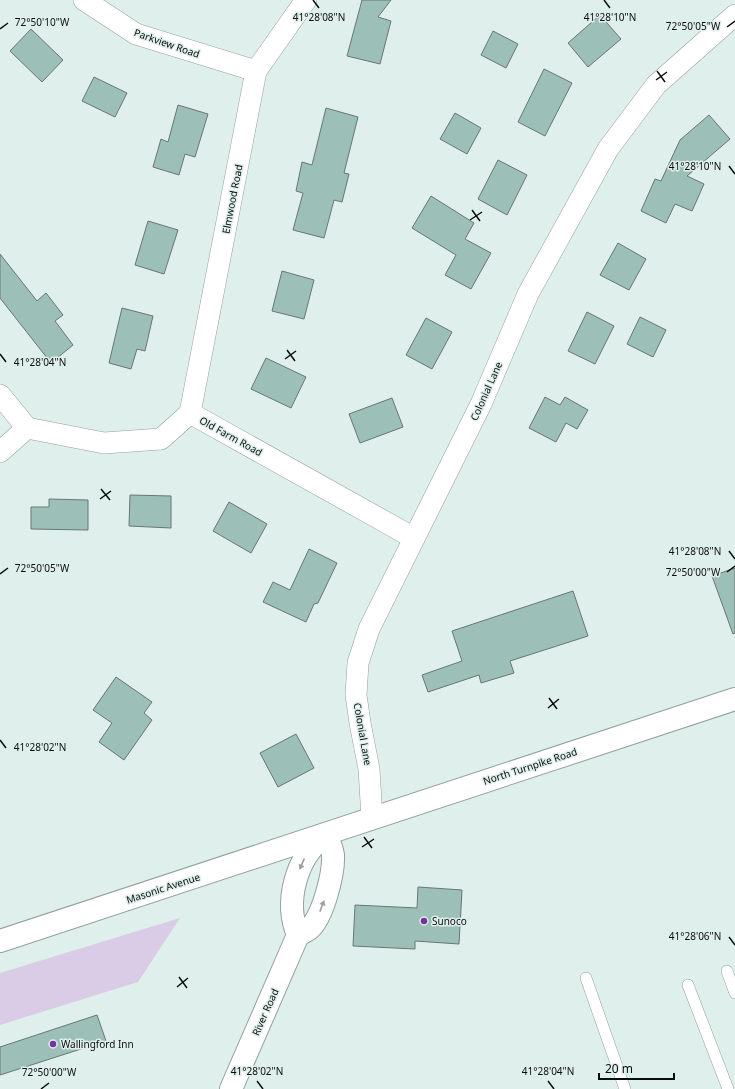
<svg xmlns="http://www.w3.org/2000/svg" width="735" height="1089" font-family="'Noto Sans',sans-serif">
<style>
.green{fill:#dacce6}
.building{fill:#9cc0b8;stroke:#687673}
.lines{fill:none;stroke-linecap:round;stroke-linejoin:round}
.lane-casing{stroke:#92a19d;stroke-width:12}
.street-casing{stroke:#92a19d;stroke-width:22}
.secondary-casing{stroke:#92a19d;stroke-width:24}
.lane{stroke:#fff;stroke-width:11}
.street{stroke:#fff;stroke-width:21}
.secondary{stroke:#fff;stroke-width:22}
.oneway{fill:#9d9f9e}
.ticks{fill:none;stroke:#090e0d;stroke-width:1.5}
.poi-dot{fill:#7930a3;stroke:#dfefeb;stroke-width:1.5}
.labels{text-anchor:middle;stroke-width:3;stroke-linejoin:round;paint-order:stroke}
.street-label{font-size:10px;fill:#090e0d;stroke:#dfefeb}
.poi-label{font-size:10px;fill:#090e0d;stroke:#dfefeb;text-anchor:start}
.ticks-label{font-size:10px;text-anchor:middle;fill:#090e0d;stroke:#dfefeb;stroke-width:3;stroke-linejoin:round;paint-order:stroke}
</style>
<rect width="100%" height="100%" fill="#dfefeb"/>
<!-- green -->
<polygon class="green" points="180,918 138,982 0,1025 0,973"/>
<!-- building -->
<g class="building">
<polygon points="362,0 391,0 378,17 391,21 380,64 347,56"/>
<polygon points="600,15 621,39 588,67 568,43"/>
<polygon points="31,29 63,60 42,82 10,51"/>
<polygon points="493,31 518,44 506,68 481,55"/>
<polygon points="544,69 572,83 545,136 518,122"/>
<polygon points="94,77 127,93 115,117 82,101"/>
<polygon points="178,105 208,114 195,157 185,154 179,175 153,167 161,139 168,142"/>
<polygon points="326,108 358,117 344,173 349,174 342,202 334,200 324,238 293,230 303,193 296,191 302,162 312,165"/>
<polygon points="455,113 481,128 467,154 440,139"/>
<polygon points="709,115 730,139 687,176 704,184 692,211 675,204 666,223 641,211 655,179 661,181 680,140"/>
<polygon points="498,160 527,175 507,215 478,199"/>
<polygon points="431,196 474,223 465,239 491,253 471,289 445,275 456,255 412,228"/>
<polygon points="148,221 178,230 164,274 135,265"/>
<polygon points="618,243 646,259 629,290 600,275"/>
<polygon points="0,254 37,301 46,293 63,315 55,321 73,345 51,363 0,298"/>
<polygon points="282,271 314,280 304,319 272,311"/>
<polygon points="122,308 153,316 145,351 137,349 131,369 109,363"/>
<polygon points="587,312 614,326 595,364 568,351"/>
<polygon points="640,317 666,330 653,357 627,344"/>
<polygon points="426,318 452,332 432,369 406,355"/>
<polygon points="266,358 306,377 291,408 251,389"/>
<polygon points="545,397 560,405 565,397 588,410 577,429 566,423 556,442 529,428"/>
<polygon points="392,398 403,427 360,443 349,414"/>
<polygon points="130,495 171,496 171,528 129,526"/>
<polygon points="49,499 88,500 88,530 31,529 31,507 49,507"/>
<polygon points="229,502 267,524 251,553 213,531"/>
<polygon points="309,549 337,563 318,603 314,604 306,622 263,602 273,582 290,590"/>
<polygon points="735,568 735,633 733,634 712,576"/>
<polygon points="573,591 588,636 510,661 514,673 481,683 479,675 428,692 422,675 462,661 452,631"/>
<polygon points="116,677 152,702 144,713 152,720 124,760 99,742 112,723 93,710"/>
<polygon points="296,734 314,768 278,787 260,753"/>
<polygon points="418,887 462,890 459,944 415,941 415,949 353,946 355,905 417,908"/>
<polygon points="97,1015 106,1041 0,1075 0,1047"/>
</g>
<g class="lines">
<!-- lane casing -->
<g class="lane-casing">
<g id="lane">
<polyline points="727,971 735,993"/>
<polyline points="586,978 625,1089"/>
<polyline points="688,985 728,1089"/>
</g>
</g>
<!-- street casing -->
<g class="street-casing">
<g id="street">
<polyline points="84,0 136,34 256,71"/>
<polyline points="0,395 27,428"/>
<polyline points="190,413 256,71 306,0"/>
<polyline points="0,452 27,428 104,443 161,439 190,413 414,538"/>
<polyline points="372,818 369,769 360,723 356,695 358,663 369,629 481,404 528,294 608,149 656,85 735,15"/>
</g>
</g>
<!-- secondary casing -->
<g class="secondary-casing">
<g id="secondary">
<path d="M298,935C284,902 296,858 324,836"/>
<polyline points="0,941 735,699"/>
<path d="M231,1089L298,935C302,933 306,931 309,929C323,917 334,873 333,855C332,848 329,841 326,834"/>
</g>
</g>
<!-- lane -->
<use href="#lane" class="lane"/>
<!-- street -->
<use href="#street" class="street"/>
<!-- secondary -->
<use href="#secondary" class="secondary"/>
</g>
<!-- one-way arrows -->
<defs><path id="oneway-solid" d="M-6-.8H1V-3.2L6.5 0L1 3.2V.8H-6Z"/></defs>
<g class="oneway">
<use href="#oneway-solid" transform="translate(302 864) rotate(113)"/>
<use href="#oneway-solid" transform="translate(322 906) rotate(-69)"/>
</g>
<!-- ticks -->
<path class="ticks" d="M313,0L319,8M604,0L610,8M727,27L735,21M0,29L8,23M657,71L665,82M656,80L667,72M729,166L735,174M472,210L480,221M470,220L482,212M287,350L295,361M0,354L6,362M285,359L296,351M101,489L110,500M100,499L111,491M729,551L735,559M727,572L735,566M0,574L8,568M549,698L557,709M548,708L559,699M0,740L6,748M364,837L372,848M362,847L374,839M729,937L735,945M179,977L187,988M177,987L188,978M257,1081L263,1089M548,1081L554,1089M41,1089L49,1083"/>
<!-- markers -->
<g class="poi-dot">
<circle cx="424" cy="921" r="4"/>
<circle cx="53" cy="1044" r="4"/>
</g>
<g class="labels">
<!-- street labels -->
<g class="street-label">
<text transform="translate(167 43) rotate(19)" y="4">Parkview Road</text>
<text transform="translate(232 199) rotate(-79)" y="4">Elmwood Road</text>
<text transform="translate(486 391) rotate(-66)" y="4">Colonial Lane</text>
<text transform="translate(231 436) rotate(29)" y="4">Old Farm Road</text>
<text transform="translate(363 734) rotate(80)" y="4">Colonial Lane</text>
<text transform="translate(530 766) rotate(-18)" y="4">North Turnpike Road</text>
<text transform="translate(163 888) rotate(-18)" y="4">Masonic Avenue</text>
<text transform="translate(265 1012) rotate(-66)" y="4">River Road</text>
</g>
<!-- poi labels -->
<g class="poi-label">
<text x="432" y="925">Sunoco</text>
<text x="61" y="1048">Wallingford Inn</text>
</g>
</g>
<g class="ticks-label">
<text x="319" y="21">41°28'08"N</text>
<text x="610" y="21">41°28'10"N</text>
<text x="42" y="26">72°50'10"W</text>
<text x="693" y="30">72°50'05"W</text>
<text x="695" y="170">41°28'10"N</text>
<text x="40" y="366">41°28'04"N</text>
<text x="695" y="555">41°28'08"N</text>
<text x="42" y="572">72°50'05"W</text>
<text x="693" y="576">72°50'00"W</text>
<text x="40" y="751">41°28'02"N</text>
<text x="695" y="940">41°28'06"N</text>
<text x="257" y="1075">41°28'02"N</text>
<text x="548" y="1075">41°28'04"N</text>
<text x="49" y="1076">72°50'00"W</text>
</g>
<!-- scale -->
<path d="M599 1073v6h75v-6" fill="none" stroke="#090e0d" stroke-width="2"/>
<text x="605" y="1073" font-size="12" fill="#090e0d" stroke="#dfefeb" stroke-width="3" paint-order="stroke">20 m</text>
</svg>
